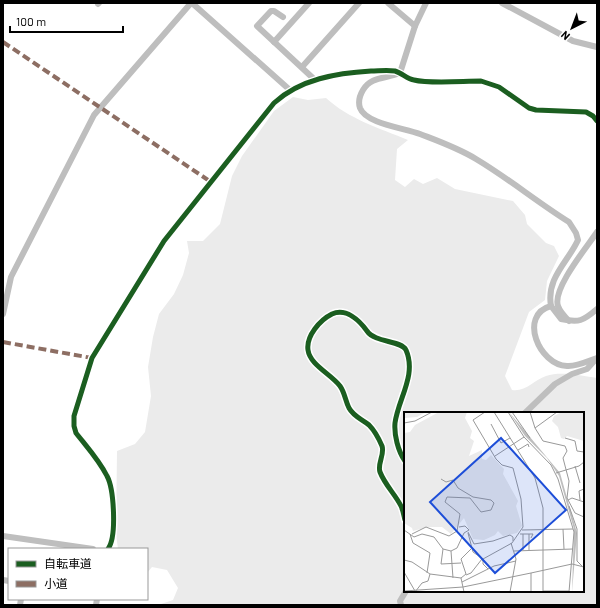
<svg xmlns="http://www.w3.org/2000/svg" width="600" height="608" font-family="Barlow,'Noto Sans JP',sans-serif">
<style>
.green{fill:#ebebeb;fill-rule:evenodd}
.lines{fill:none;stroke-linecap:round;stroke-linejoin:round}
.street{stroke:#bebebe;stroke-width:6}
.quiet{stroke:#8d6e63;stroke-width:4;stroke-dasharray:8 4;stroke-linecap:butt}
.cycleway-casing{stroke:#fff;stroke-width:8}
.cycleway{stroke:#1b5e20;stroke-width:5}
.inset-road{fill:none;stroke:#999;stroke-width:1}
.view{fill:#1d4ed8;fill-opacity:0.15;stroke:#1d4ed8;stroke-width:2}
.inset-edge{fill:none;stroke:#000;stroke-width:2}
</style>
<rect width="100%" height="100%" fill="#fff"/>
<!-- green -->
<path class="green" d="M293,97L308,100L326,98C349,119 379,128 408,140L397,149L395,180L405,187L414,179L423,184L437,178L455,189L513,201L525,215L527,224L546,243L554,246L559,256L547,281L545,300L529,312L505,376L512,390C526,392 534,380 546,376C561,371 582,376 597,378V605H158L173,600L178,588L167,570L152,567L147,573V549H118L116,534L117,451L135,444L145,432L151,396L148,367L153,337L159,314L174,294L183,275L189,253L187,241H203L220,224L232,176L242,156L274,111ZM405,413H583V591H405Z"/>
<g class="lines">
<!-- street -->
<g class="street">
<polyline points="192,3 291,91"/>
<polyline points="388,3 415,26"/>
<polyline points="502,3 573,41 597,47"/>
<polyline points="98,4 99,3"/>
<polyline points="283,17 274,11 271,11 257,26 315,80"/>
<polyline points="274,42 309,3"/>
<polyline points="302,67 359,3"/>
<path d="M400,73C386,79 371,76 363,90C360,95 358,102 360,108C366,124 405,128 420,134C438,141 458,148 476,159C508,178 537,202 569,222L576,233L578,240C568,262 546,278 551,306"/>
<polyline points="400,73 415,26 426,3"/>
<path d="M597,309C583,321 579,323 561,319L551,306C518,315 539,365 567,366C576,367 588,361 597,358"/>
<polyline points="3,314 11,277 94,115 191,3"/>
<path d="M569,321C565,317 560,312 558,306C552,289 587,247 597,232"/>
<polyline points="525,413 555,384 572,374 587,369 596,359"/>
<path d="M405,461C398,451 394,435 395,423C398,399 417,375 406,350C401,340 375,343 367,331C359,320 346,308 332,314C320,320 306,336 308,350C310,365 331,374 340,386C345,393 345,400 349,408C354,417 362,419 369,425C375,431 379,439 382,446C385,454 377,464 380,472C385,485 395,494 401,506C403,510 404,516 405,520"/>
<polyline points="3,536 93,549"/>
<path d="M108,549C117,537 114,489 107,476C99,460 87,447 76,433L74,426V416L92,358L164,241L274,103C300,79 337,73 371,71C378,71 387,70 395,71C402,73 407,79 414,80C430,84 463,81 481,81L499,87L529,108L536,110L586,112L593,116L597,121"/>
<polyline points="3,580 9,581"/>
<polyline points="20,605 21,599"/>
<polyline points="96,605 97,599"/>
<polyline points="401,605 400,601 406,591"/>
</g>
<!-- quiet -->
<g class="quiet">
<polyline points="3,42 211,182"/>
<polyline points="3,342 92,358"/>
</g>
<!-- cycleway casing -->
<g class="cycleway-casing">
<g id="cycleway">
<path d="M405,461C398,451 394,435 395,423C398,399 417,375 406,350C401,340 375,343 367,331C359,320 346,308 332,314C320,320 306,336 308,350C310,365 331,374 340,386C345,393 345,400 349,408C354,417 362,419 369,425C375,431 379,439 382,446C385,454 377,464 380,472C385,485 395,494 401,506C403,510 404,516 405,520"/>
<path d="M108,549C117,537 114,489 107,476C99,460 87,447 76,433L74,426V416L92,358L164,241L274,103C300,79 337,73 371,71C378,71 387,70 395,71C402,73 407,79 414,80C430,84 463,81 481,81L499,87L529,108L536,110L586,112L593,116L597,121"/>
</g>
</g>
<!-- cycleway -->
<use href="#cycleway" class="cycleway"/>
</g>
<!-- overview -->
<g transform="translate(404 412)">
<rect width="180" height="180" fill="#fff"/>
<path d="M0,0H22L13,5L1,6ZM35,0H63L61,6L68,19L66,26L70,29L65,44L78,38V47L82,48L87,43L100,57L99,62L114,89L112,94L118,114L113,121L99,124L94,119L91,123L80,128L69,127L60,106L47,122L38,115H24L9,119L8,116L0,111V21L6,20L11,13ZM158,0H180V29L163,24L160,27L157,26L154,15L148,9L150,4Z" fill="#ebebeb"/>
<path d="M105,0L156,61L173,121L168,180L170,117L155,64L143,46L121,24Z" fill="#bebebe"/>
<path class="inset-road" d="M90,0L131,66L139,96V180M104,0L120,25L147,53L154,67L170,120L165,180M108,0L126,26M126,0L131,16M153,0L131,16L139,29L161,34L163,39L159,46L165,69L163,86L171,101L180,105M0,11L11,9L28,0M87,12L97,31L106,26M161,26L171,29L173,39L180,40M114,38L124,32L125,35M91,44L120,25M171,54L176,71M152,61L175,54L180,50M37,67L42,70L49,68L54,76L69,85L87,88L90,91L87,98L77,100L66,86L43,85L41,90L56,102L53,119M164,88L168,86L180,90M176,88L175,79L180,77M165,94L173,117V149L178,154M159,117L160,137M0,118L10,125L18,122L30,125L39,137L37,152L57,151M118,118L169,117M64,120L70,132L89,129L106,123L109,125V129M64,121L69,140L79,147M6,122L9,131L26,141L23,161M8,122L22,115L45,124L53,119M116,122H129L127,126M119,122V138M39,137L47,139L53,136L60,121L65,118L61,114L55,115M125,138V122M47,139L49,166M110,139L169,137M79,147L108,131L119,115L117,87L109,56L98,53L92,47L69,8L81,0M79,147V152L84,157M0,148L8,150L26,162L57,166L60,180M168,152L180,155M0,160L11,179M62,163L67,161L78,147M57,166L62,162L57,147L67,137M58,170L90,154L112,149M0,179L59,175L127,161M139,179H165M11,180L18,171L24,169L26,162M106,180L112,147L107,131M127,180V161L168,152"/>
<path class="view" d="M97,26L162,98L91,161L26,90Z"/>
<rect width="180" height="180" class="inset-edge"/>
</g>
<!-- border -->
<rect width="600" height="608" fill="none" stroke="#000000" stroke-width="8"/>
<!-- legend -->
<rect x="8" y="548" width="140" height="52" fill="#ffffff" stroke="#999999"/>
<rect x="16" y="561" width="20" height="6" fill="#1b5e20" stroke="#999999"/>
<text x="44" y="568" font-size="12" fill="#000000">自転車道</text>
<rect x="16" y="581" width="20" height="6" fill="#8d6e63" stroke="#999999"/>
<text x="44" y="588" font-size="12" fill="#000000">小道</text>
<!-- north arrow -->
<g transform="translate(572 28) rotate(222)" stroke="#ffffff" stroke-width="3" paint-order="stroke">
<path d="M0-3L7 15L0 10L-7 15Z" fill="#000000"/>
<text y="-6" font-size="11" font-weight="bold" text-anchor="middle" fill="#000000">N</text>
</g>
<!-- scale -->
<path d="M10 26v6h113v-6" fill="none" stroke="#000000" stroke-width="2"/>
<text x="16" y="26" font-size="12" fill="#000000" stroke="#ffffff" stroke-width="3" paint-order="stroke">100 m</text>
</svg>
